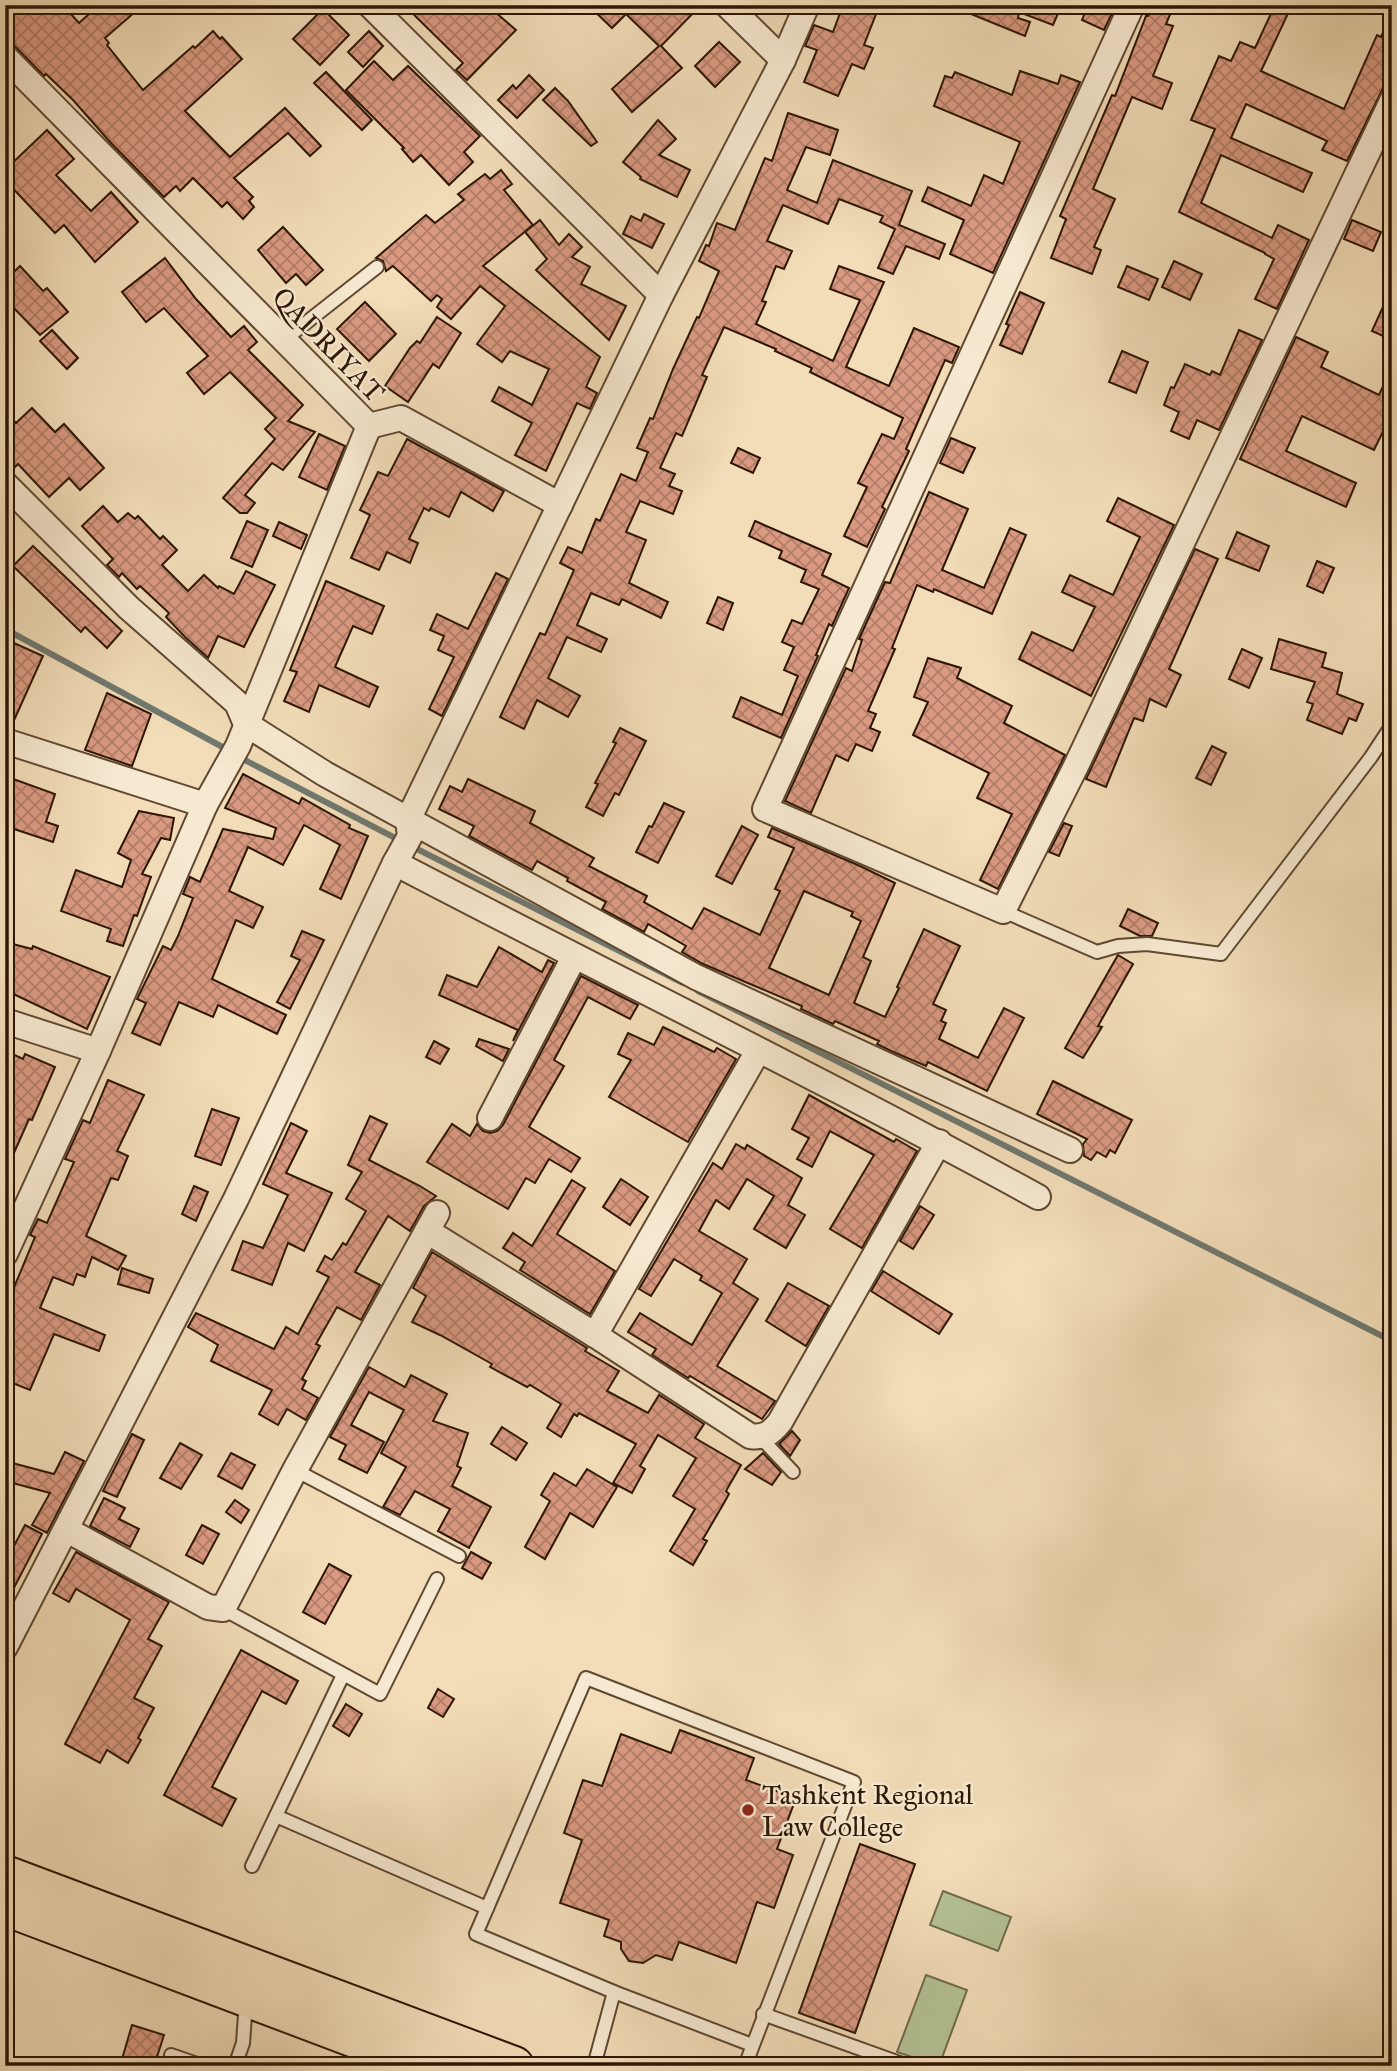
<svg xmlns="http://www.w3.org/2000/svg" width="1397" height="2071" font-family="'IM FELL Great Primer',serif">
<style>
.grass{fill:#b4c294;stroke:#706c4c;stroke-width:2}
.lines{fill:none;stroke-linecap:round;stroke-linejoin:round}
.stream{stroke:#70786f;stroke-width:6}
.building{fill:url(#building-cross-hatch);stroke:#2d1604;stroke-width:2;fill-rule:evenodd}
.service-casing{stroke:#5e4831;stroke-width:16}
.minor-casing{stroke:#5e4831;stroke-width:28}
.trunk-casing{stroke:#2d1604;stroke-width:42}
.service{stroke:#f7e9d1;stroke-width:12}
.minor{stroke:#f7e9d1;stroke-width:24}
.trunk{stroke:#f2ddb8;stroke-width:38}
.poi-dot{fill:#8f2418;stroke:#f7e9d1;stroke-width:2.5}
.labels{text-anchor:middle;stroke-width:5;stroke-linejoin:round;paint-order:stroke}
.street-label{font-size:28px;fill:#2d1604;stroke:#f7e9d1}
.poi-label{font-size:28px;fill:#2d1604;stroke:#f7e9d1;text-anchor:start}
</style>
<defs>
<pattern id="building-cross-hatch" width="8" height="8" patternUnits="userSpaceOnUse" patternTransform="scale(1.75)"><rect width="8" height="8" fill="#da9a82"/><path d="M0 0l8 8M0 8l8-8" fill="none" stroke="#b17d68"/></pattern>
</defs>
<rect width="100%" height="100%" fill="#f2ddb8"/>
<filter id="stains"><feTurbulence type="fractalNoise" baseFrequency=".00286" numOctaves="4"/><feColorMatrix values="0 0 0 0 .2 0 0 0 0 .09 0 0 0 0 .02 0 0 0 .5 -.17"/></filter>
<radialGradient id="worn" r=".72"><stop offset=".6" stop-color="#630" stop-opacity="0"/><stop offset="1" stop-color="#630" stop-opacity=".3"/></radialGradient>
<!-- grass -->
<g class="grass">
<polygon points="943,1891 1011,1917 998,1951 930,1925"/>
<polygon points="926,1975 967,1990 939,2066 897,2052"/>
</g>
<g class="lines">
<!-- stream -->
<g class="stream">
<polyline points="5,629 228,750"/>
<polyline points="237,756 401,841"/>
<polyline points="411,846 683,983"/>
<polyline points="698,991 1392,1341"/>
</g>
</g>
<!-- building -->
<g class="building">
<polygon points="5,5 63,5 79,23 99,5 143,5 105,38 109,43 107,45 143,90 193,46 195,48 213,31 220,39 222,37 242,59 185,111 230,157 285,108 321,146 310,156 288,133 234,178 253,197 249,201 254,207 243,219 227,202 222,207 193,178 180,191 176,186 164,197 110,142 73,100 46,74 44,76 5,36"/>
<polygon points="404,5 487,5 516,30 467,80 456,70 463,63"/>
<polygon points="588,5 701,5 661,46 682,68 632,112 612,89 659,46 626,14 612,28"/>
<polygon points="843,5 869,5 878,9 864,45 873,48 864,69 852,64 838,96 804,82 817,50 805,46 814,25 833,32"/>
<polygon points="949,5 987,5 1001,11 1003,5 1051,5 1060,9 1053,25 1019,12 1018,18 1030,22 1025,36"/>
<polygon points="1088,5 1116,5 1104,30 1082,20"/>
<polygon points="1153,5 1174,5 1166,24 1173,26 1153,76 1172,83 1162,109 1132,97 1093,189 1115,199 1094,247 1101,250 1092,274 1051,258 1066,219 1060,216 1112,95 1115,96 1146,16 1148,16"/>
<polygon points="1275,5 1292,5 1261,71 1344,109 1377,35 1381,37 1392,12 1392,70 1347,161 1322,150 1327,141 1246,104 1231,138 1312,173 1303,192 1221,155 1201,203 1272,238 1278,225 1309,240 1277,309 1255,299 1274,259 1265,254 1265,253 1179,212 1215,129 1191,120 1219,56 1231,61 1240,42 1255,48"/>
<polygon points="323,9 349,35 320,65 293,39"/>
<polygon points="369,31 383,46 363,67 348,52"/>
<polygon points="719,42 740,62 715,87 695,66"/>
<polygon points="374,61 393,80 408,66 480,136 464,152 473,162 449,185 421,155 413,162 402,149 404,148 346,90"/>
<polygon points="1020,71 1058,84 1061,75 1080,82 993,273 950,254 964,220 922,201 928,187 971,206 984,175 1003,184 1020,142 934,106 945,76 952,78 955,72 1012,95"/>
<polygon points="326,72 372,120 362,130 314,83"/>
<polygon points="529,75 544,90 517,118 498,100 513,85 516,89"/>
<polygon points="555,88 568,101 597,142 591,146 543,100"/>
<polygon points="788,113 838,130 830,155 806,147 787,190 817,203 833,160 912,191 899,225 945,244 939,259 906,246 893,274 878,268 895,229 880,222 883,216 839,199 828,224 783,205 767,241 792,251 784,269 776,266 762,301 766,302 756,324 833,361 860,300 830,289 839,266 884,282 846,367 889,386 914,328 959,347 952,363 945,360 906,449 909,451 882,507 885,509 867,547 844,536 867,487 858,483 882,434 894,439 903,418 810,372 812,368 775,351 776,349 724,327 702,375 707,377 682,436 676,433 660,468 675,474 669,486 682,491 673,514 640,501 626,532 646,540 629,583 668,602 661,618 622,599 619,605 591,593 577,625 607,639 601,652 567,637 548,678 580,696 568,717 537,700 524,729 500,717 540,633 545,635 574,570 560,563 568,547 582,553 596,519 600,521 621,474 636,481 648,452 637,448 650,418 653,419 673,369 697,317 699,318 719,271 699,261 706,245 709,246 717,223 735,230 765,158 772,161"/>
<polygon points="658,120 676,139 659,155 690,170 677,197 640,179 641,177 623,162"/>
<polygon points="47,130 74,159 56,175 91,211 111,192 138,222 95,262 64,225 55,233 5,180 5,170"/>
<polygon points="501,170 512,184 504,190 533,225 483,266 600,357 586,387 597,393 590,409 577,403 546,471 515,455 532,423 492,401 499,387 532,405 549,369 510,351 502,362 477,344 505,306 480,286 451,319 437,307 442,299 437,295 431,301 393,266 386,271 383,261 376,258 426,215 435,223 464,200 458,194 485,174 490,179"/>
<polygon points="644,214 664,224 652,248 623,234 631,216 641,221"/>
<polygon points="540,220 559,245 569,234 582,247 572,257 590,267 581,284 626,306 609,340 536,270 547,259 525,232"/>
<polygon points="1352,220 1381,232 1373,251 1344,239"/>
<polygon points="283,227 323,270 306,285 296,274 286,283 258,250"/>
<polygon points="165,258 196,299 231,337 244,326 257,342 248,350 303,405 288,421 315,432 283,470 272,463 245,495 255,503 247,513 240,513 223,498 275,439 265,429 276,418 230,372 204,394 187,373 208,356 164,308 146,322 122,292"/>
<polygon points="1174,261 1202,274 1190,300 1162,287"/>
<polygon points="20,266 43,291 47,288 68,312 40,335 5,299 5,281"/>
<polygon points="1127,266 1158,279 1149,300 1118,287"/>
<polygon points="1392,287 1392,340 1372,331"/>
<polygon points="1020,292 1044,303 1022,354 1000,345 1009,325 1006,324"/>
<polygon points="365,302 396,334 369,361 337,329"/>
<polygon points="437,317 461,333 439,368 433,364 408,402 385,386 410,348 417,341 420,343"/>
<polygon points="52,330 78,358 67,369 40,341"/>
<polygon points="1239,330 1262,340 1219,430 1197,420 1189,439 1171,431 1179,412 1164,405 1171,387 1174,388 1185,364 1210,375 1212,371 1220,375"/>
<polygon points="1296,337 1328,352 1321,367 1379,395 1392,367 1392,413 1374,450 1302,416 1286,451 1356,483 1346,507 1240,459"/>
<polygon points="1122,351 1148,362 1136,393 1109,382"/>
<polygon points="32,408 55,432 64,424 104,468 80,490 69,478 49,497 18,464 15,467 5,457 5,412 16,423"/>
<polygon points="319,434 345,446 327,490 299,477"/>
<polygon points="951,438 975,448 963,473 940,463"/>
<polygon points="407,439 504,491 493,511 461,492 449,517 431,508 429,511 424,508 409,539 418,543 410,563 387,552 379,570 351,558 370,515 360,510 378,472 388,476"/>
<polygon points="738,448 760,458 753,473 731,463"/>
<polygon points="929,492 968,509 942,570 984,588 1010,528 1026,535 992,614 934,589 933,592 917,585 892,648 895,649 868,711 876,714 870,728 880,732 872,751 856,744 848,761 836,755 811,813 785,801 846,668 852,671 862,640 859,639 885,582 890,583"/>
<polygon points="1118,498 1174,525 1091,696 1019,659 1032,632 1073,651 1095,607 1062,592 1070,575 1113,595 1140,537 1107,521"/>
<polygon points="103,506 118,522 128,513 135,519 138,516 160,539 163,536 177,550 162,565 188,591 204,575 218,588 219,586 234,594 246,571 275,585 244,647 218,636 208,658 185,637 166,617 169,613 140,586 137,589 122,573 119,577 107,565 113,559 82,526"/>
<polygon points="247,521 268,530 252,567 231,558"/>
<polygon points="755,521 831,554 822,575 849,588 832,626 829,624 816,655 818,656 781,738 733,717 741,697 782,715 798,676 784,670 794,647 782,642 792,620 802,624 819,589 801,582 806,570 779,558 782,551 749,536"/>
<polygon points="279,522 307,535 301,549 273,536"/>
<polygon points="1237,532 1269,546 1259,571 1226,558"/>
<polygon points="33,546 122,631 107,648 85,627 81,632 13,566"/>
<polygon points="1195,549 1218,559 1169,669 1181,675 1166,707 1150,699 1143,721 1134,718 1106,787 1086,779"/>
<polygon points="1317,561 1334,568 1323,593 1307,586"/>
<polygon points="496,573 508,579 442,716 429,709 454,657 438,650 444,636 430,630 437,614 468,629"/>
<polygon points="326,581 384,606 372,634 353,626 335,667 378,687 369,707 319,685 309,712 284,701 297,672 290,670"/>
<polygon points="718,597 733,603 723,630 707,623"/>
<polygon points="5,639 43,656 11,727 5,727"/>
<polygon points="1279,639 1326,653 1322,667 1342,673 1337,694 1363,704 1356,721 1349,718 1342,734 1307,720 1313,704 1307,702 1315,682 1271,669"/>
<polygon points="1242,649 1262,658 1249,688 1229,679"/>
<polygon points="928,658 961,668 957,678 1012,706 1004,723 1065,755 998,889 980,880 1012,814 977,798 989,773 913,735 928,702 914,697"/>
<polygon points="107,693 151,714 132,766 85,750"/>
<polygon points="620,728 646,741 619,795 615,793 603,816 586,807 598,784 595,783 616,743 613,742"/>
<polygon points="1212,746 1226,753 1211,785 1196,778"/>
<polygon points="243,774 299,804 302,798 350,825 349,828 368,836 341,899 320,889 340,845 304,825 283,865 248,847 229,891 263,907 253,928 236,920 212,979 286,1015 277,1034 218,1005 213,1017 179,1002 160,1045 132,1033 146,1003 137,999 163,946 171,950 178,936 193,898 183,894 190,877 200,882 223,829 273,839 276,828 225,808"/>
<polygon points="5,776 55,794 46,822 58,826 53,842 5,826"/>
<path d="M468,779L535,811L530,823L594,858L589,866L647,896L644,902L692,929L704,908L760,935L780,891L775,889L794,848L768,837L772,828L860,866L895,883L863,957L871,961L854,1003L885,1017L899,988L897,987L924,929L960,946L933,1004L946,1010L941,1021L946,1023L939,1039L978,1058L1004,1008L1024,1018L987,1091L928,1062L926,1066L891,1051L877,1044L879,1041L835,1021L833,1024L801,1009L802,1006L703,964L682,952L686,946L648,924L644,932L602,909L606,902L567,881L568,878L537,861L532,870L469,836L474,826L439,809L450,786L462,792ZM804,891L853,912L851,916L861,921L829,995L769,968Z"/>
<polygon points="664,803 684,812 658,863 636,852 649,826 652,827"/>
<polygon points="139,811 174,818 170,840 161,838 142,874 151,877 137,916 134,915 123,946 107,941 111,929 61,911 76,870 122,887 131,860 118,853"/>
<polygon points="1064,823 1072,826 1059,856 1049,852"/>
<polygon points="742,826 758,835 732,884 716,876"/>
<polygon points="1128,909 1158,923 1152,936 1140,936 1120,926"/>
<polygon points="302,931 324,940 290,1009 277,1002 300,960 291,956"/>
<polygon points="5,942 32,949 33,946 110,977 87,1029 5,990"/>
<polygon points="499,947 542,972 548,960 554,963 513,1041 518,1030 439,995 447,975 477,987"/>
<polygon points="1118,955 1133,964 1098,1026 1102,1027 1083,1058 1065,1048"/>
<polygon points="581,976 638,1005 630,1019 588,997 554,1060 564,1066 529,1127 580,1158 571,1172 549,1159 535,1183 526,1178 508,1209 427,1162 452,1124 470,1136 477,1124 483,1131 490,1133 497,1131 503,1125"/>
<polygon points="663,1027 714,1052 717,1048 736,1059 688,1142 609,1097 631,1060 618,1054 628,1033 654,1045"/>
<polygon points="479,1039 509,1049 503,1061 476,1046"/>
<polygon points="434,1041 449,1049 440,1064 426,1057"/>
<polygon points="10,1053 23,1059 25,1054 55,1067 32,1120 29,1119 5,1173 5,1064"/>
<polygon points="108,1080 144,1095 117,1151 128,1156 118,1180 111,1178 86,1236 126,1256 118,1270 92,1257 85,1277 77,1274 73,1285 53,1277 40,1308 105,1335 99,1351 54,1334 30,1390 5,1380 5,1309 35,1237 30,1235 38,1219 47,1223 74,1162 65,1159 83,1120 90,1123"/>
<polygon points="1053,1081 1132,1120 1115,1153 1110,1150 1106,1157 1097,1152 1091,1160 1084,1156 1083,1144 1087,1139 1037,1114"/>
<polygon points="809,1095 894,1142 896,1139 917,1151 862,1248 830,1229 874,1155 830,1131 812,1167 797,1159 809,1138 792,1129"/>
<polygon points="212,1109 239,1118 221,1165 195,1156"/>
<polygon points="370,1116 387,1124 369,1160 420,1186 436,1196 424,1206 410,1231 388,1216 355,1272 380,1285 361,1320 337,1307 316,1344 320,1346 302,1379 306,1381 302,1389 318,1398 306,1420 287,1409 278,1425 259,1414 272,1390 211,1361 218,1345 188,1327 196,1313 274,1349 286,1327 298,1334 329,1277 317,1271 325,1256 332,1260 343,1243 346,1245 366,1211 346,1199 362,1172 348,1165"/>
<polygon points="291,1123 307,1131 286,1173 332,1193 304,1251 288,1243 272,1285 232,1270 243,1241 263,1248 288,1195 263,1184"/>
<polygon points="736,1144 745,1149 747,1145 802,1178 788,1205 805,1215 786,1248 754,1229 774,1196 747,1179 729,1209 716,1200 699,1231 747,1259 733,1283 758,1299 717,1366 775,1401 762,1419 690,1376 688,1378 652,1355 656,1349 628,1332 640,1313 692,1345 722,1293 700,1280 702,1276 674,1259 651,1296 639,1289 713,1163 722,1169"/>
<polygon points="621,1179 648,1197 630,1225 603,1207"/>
<polygon points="572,1180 585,1188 557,1234 615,1271 590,1314 520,1270 525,1262 503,1248 513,1233 532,1246"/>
<polygon points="194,1186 208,1192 196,1221 182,1214"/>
<polygon points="920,1206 934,1215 913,1249 900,1241"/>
<polygon points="432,1252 587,1348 585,1351 619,1371 607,1391 648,1413 659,1395 704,1424 695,1438 741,1465 726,1491 729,1494 724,1503 703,1539 707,1541 693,1565 670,1551 695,1509 673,1496 696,1458 658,1435 640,1466 645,1469 632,1493 613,1483 636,1444 579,1413 577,1416 574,1414 561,1437 547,1428 561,1404 530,1385 527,1387 490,1367 492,1364 440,1335 412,1322 426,1296 413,1288"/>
<polygon points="122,1268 153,1279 149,1293 118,1284"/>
<polygon points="883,1271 952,1314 939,1334 871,1291"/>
<polygon points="788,1283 829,1306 806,1346 766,1321"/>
<polygon points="369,1367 405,1387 411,1375 447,1394 433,1421 468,1433 457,1466 461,1468 452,1486 491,1507 469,1548 438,1531 450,1509 415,1491 400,1515 383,1507 406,1467 381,1453 404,1410 369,1392 351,1425 384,1442 367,1473 339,1459 346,1445 330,1437"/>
<polygon points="502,1427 527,1443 516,1460 491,1444"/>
<polygon points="792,1431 800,1440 790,1456 779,1444"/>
<polygon points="132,1434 144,1440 117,1497 103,1491"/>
<polygon points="180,1443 202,1455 181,1489 160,1478"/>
<polygon points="65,1452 84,1461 47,1533 32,1525 50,1493 5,1481 5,1461 54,1474"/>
<polygon points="231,1453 255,1465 242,1489 218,1476"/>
<polygon points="763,1453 781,1472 772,1485 745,1469"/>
<polygon points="587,1469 617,1487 593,1527 570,1513 545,1559 525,1547 550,1501 541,1495 554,1473 576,1486"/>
<polygon points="104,1498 125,1508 119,1519 139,1529 130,1547 90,1526"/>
<polygon points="235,1500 249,1510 241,1523 226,1512"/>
<polygon points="25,1525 42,1534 5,1605 5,1563"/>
<polygon points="202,1525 219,1534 203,1564 186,1555"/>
<polygon points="76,1552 169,1602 148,1639 162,1646 134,1698 154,1708 138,1738 141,1740 128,1763 107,1750 100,1763 65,1744 130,1620 76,1589 69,1602 53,1593"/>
<polygon points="471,1552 491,1563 482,1579 462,1568"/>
<polygon points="329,1564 351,1576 325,1624 303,1612"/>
<polygon points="241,1650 298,1681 286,1704 262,1691 212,1787 236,1799 222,1826 164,1795"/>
<polygon points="438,1689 454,1699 443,1717 428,1708"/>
<polygon points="346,1704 362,1714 349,1736 333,1726"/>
<polygon points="680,1730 754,1758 746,1780 796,1798 777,1849 793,1855 774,1908 757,1902 736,1963 679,1942 672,1960 656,1955 643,1963 629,1961 621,1949 621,1942 604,1936 609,1920 560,1903 582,1840 564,1833 583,1780 602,1786 621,1734 671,1753"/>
<polygon points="860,1844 915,1864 855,2033 799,2013"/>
<polygon points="132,2025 164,2035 155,2063 147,2061 146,2066 120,2066"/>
</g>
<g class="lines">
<!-- service casing -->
<g class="service-casing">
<g id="service">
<polyline points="284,340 377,267"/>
<polyline points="1003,911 1097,952 1118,946 1147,944 1221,954 1371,757 1392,725"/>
<polyline points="761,1438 793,1472"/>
<polyline points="295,1470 459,1556"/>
<polyline points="223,1609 380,1694 437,1579"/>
<polyline points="276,1816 487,1908"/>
<polyline points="252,1866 343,1675"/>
<polyline points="763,2014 908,2066"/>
<polyline points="171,2055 203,2066"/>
<polyline points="235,2066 243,2043 246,2001"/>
<polyline points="594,2066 614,1992"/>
<polyline points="745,2066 854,1782 586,1678 476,1934 614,1992 752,2045"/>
</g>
</g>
<!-- minor casing -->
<g class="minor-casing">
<g id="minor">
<polyline points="370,5 661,295"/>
<polyline points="727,5 783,60"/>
<polyline points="1132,5 765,809 1003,911 1076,766 1392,101"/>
<polyline points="5,57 369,426 238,746 205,805 98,1051 5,1254"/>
<polyline points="369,426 401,418 560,505"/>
<polyline points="5,484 129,608 237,703 246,724 325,774 696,977 1070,1150"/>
<polyline points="5,741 205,805"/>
<path d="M395,863C609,975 826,1081 1038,1197"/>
<polyline points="5,1021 98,1051"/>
<polyline points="490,1118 574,957"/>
<path d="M427,1231L595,1335L750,1436C765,1438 771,1433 780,1422L939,1142"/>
<polyline points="595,1335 758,1051"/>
<polyline points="67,1530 208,1607 223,1609 295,1470 437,1213"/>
<polyline points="5,1647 236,1199 395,863 410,836 408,820 661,295 783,60 807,5"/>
</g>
</g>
<!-- trunk casing -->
<g class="trunk-casing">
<g id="trunk">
<polyline points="5,1875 514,2066"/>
<polyline points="5,1906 429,2066"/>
</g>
</g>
<!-- service -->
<use href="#service" class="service"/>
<!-- minor -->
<use href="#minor" class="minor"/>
<!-- trunk -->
<use href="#trunk" class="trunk"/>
</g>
<!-- markers -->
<circle class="poi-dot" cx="748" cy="1810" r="7"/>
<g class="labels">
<!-- street labels -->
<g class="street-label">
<text transform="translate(329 344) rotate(46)" y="10">QADRIYAT</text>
</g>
<!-- poi labels -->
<g class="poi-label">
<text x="762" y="1804">Tashkent Regional<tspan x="762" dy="32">Law College</tspan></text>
</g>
</g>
<!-- margin -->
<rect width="1397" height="2071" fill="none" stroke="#f2ddb8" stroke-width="28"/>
<rect x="7" y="7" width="1383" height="2057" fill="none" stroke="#2d1604" stroke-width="3.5"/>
<rect x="14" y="14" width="1369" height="2043" fill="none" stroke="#2d1604" stroke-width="2"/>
<rect width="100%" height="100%" filter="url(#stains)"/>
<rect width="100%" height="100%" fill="url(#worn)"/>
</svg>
